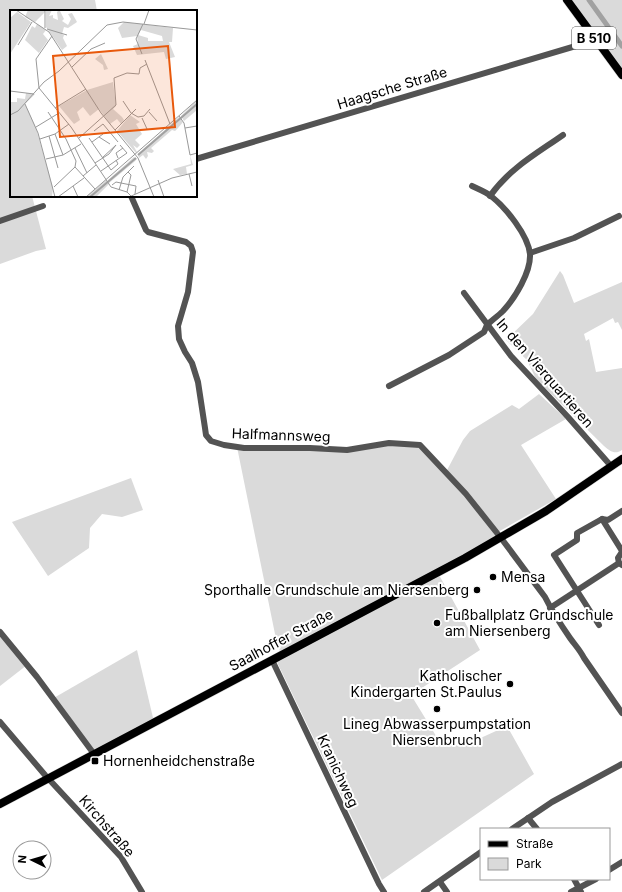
<svg xmlns="http://www.w3.org/2000/svg" width="622" height="892" font-family="Inter,sans-serif">
<style>
.green{fill:#dadada}
.lines{fill:none;stroke-linecap:round;stroke-linejoin:round}
.canal{stroke:#a1a1a1;stroke-width:5}
.major-casing{stroke:#dbdbdb;stroke-width:9}
.minor{stroke:#535353;stroke-width:6}
.major{stroke:#000;stroke-width:8}
.poi-dot{fill:#000;stroke:#fff;stroke-width:1.5}
.labels{text-anchor:middle;stroke-width:4;stroke-linejoin:round;paint-order:stroke}
.shield{fill:#fff;stroke:#4c4c4c;stroke-width:1}
.shield-label{font-size:13px;font-weight:bold;fill:#000}
.street-label{font-size:14px;fill:#000;stroke:#fff}
.poi-label{font-size:14px;fill:#000;stroke:#fff;text-anchor:start}
.inset-river{fill:none;stroke:#a1a1a1;stroke-width:2}
.inset-road{fill:none;stroke:#999;stroke-width:1}
.view{fill:#e8590c;fill-opacity:0.15;stroke:#e8590c;stroke-width:2}
.inset-edge{fill:none;stroke:#000;stroke-width:2}
</style>
<rect width="100%" height="100%" fill="#fff"/>
<!-- green -->
<g class="green">
<polygon points="0,0 95,0 97,11 11,11 11,196 32,196 46,249 36,251 0,264"/>
<polygon points="571,0 622,0 622,71"/>
<path d="M560,271L563,275L574,303L622,282V330L618,322L615,323L613,318L584,334L586,341L589,339L596,372L622,368V450C615,455 610,451 604,446L540,383L535,377L527,360L506,340L533,314Z"/>
<polygon points="539,394 566,419 521,445 556,499 498,532 501,538 438,573 480,650 411,695 441,744 463,746 507,726 534,774 382,880 275,658 281,655 275,634 237,447 349,450 389,443 422,445 446,472 463,440 470,431 512,405 519,409"/>
<polygon points="131,478 143,510 122,517 102,514 90,528 89,548 48,576 12,522"/>
<polygon points="0,632 27,665 0,686"/>
<polygon points="137,650 154,722 94,754 52,699"/>
</g>
<g class="lines">
<!-- canal -->
<polyline class="canal" points="589,0 622,46"/>
<!-- major casing -->
<g class="major-casing">
<g id="major">
<polyline points="567,0 622,75"/>
<polyline points="0,804 465,558 546,511 622,459"/>
</g>
</g>
<!-- minor -->
<g class="minor">
<polyline points="196,159 596,40"/>
<path d="M472,186C478,189 486,192 491,196C506,208 528,235 530,254C531,272 515,298 503,311C498,316 492,320 487,325"/>
<path d="M131,196L146,230L148,232L186,242L191,246L193,252L188,292L178,326L179,339L185,352L192,363L198,382L205,428L206,435L211,441L224,445L244,448H310L347,450L389,443L420,445L466,494L501,538L545,597C552,611 561,625 570,638C575,645 580,650 584,658L622,713"/>
<path d="M490,196C510,168 536,154 563,135"/>
<polyline points="0,221 43,206"/>
<polyline points="530,253 574,238 619,216"/>
<polyline points="464,293 511,356 568,417 611,466"/>
<polyline points="389,386 449,355 484,332 487,325"/>
<polyline points="602,519 622,551"/>
<polyline points="622,552 618,558 619,563 622,565"/>
<polyline points="550,608 619,563"/>
<polyline points="599,625 554,555 577,540 577,533 602,519 608,520 622,511"/>
<polyline points="0,632 37,677 94,754"/>
<polyline points="272,660 379,884 384,892"/>
<polyline points="0,722 45,775 121,857 142,892"/>
<polyline points="528,818 537,829"/>
<polyline points="512,829 552,802 622,764"/>
<polyline points="609,870 622,862"/>
<polyline points="574,879 581,892"/>
<polyline points="440,882 447,892"/>
<polyline points="424,892 481,852"/>
<polyline points="571,892 596,879"/>
</g>
<!-- major -->
<use href="#major" class="major"/>
</g>
<!-- markers -->
<g class="poi-dot">
<circle cx="493" cy="577" r="4"/>
<circle cx="477" cy="590" r="4"/>
<circle cx="437" cy="623" r="4"/>
<circle cx="510" cy="684" r="4"/>
<circle cx="437" cy="709" r="4"/>
<rect x="91" y="757" width="8" height="8" rx="2"/>
</g>
<g class="labels">
<!-- shield labels -->
<rect class="shield" x="572" y="27" width="44" height="22" rx="3"/>
<g class="shield-label">
<text x="594" y="43">B 510</text>
</g>
<!-- street labels -->
<g class="street-label">
<text transform="translate(392 88) rotate(-17)" y="5">Haagsche Straße</text>
<text transform="translate(545 373) rotate(49)" y="5">In den Vierquartieren</text>
<text transform="translate(281 435) rotate(2)" y="5">Halfmannsweg</text>
<text transform="translate(281 640) rotate(-28)" y="5">Saalhoffer Straße</text>
<text transform="translate(338 771) rotate(65)" y="5">Kranichweg</text>
<text transform="translate(107 826) rotate(49)" y="5">Kirchstraße</text>
</g>
<!-- poi labels -->
<g class="poi-label">
<text x="501" y="582">Mensa</text>
<text x="469" y="595" text-anchor="end">Sporthalle Grundschule am Niersenberg</text>
<text x="445" y="620">Fußballplatz Grundschule<tspan x="445" dy="16">am Niersenberg</tspan></text>
<text x="502" y="681" text-anchor="end">Katholischer<tspan x="502" dy="16">Kindergarten St.Paulus</tspan></text>
<text x="437" y="729" text-anchor="middle">Lineg Abwasserpumpstation<tspan x="437" dy="16">Niersenbruch</tspan></text>
<text x="103" y="766">Hornenheidchenstraße</text>
</g>
</g>
<!-- overview -->
<g transform="translate(10 10)">
<rect width="187" height="187" fill="#fff"/>
<path d="M18,0H35V2L25,12L15,7ZM36,0H42L39,6L43,5V8L48,10L47,2L49,0H55L50,1L54,9L52,11L58,15L61,9L58,4L62,3L67,12L58,18L54,17L52,24L54,25L53,28L57,36L52,40L36,17ZM7,2L21,12L0,44V8ZM114,12L163,18L162,32H159L165,47L156,49L154,42L127,45L123,36L128,34L127,26L112,28L108,18ZM131,20L152,26L153,31H138V28L128,25ZM27,14L36,20L33,24L38,30L29,43L15,30L22,16L25,18ZM91,44L98,59L94,60L93,55L85,49ZM103,72L106,96L103,99L112,107L114,110L111,114L107,109L100,114L89,99L80,106L73,97L67,102L70,110L64,114L49,96L77,80ZM16,83L25,84L15,94L26,118L43,178L42,187H0V92H7V88L15,89ZM187,90V100L174,111L171,106ZM120,105L130,112L126,114L132,124L125,130L130,135L127,138L123,135L127,142L126,143L107,121ZM169,107L173,112L168,118L165,121L162,120L141,138L144,141L142,143L137,142L138,146L136,149L133,145L129,148L128,144ZM180,145L183,155L176,157L177,164L170,165L163,159L181,154ZM124,147L127,149L124,152L99,173L98,170ZM96,170L99,174L86,187H76Z" fill="#dadada" fill-rule="evenodd"/>
<path class="inset-river" d="M128,145L187,94M80,187L126,148"/>
<path class="inset-road" d="M6,0L39,22L91,103L128,148L144,187M134,14L139,0M35,18V0M37,19L57,25M8,35L22,12M132,44L126,29L133,14M135,50L160,114M62,57L81,39L95,33M29,78L61,117L101,177L117,182L122,187M29,78L26,49L42,26M0,81L24,84M113,91L121,103L128,107L134,106L140,99M15,94L28,123L45,187M45,98L76,79M38,102L56,129L66,151L65,157L85,179M139,102L147,111M0,105L8,101L34,72L49,61L97,15L113,12L187,20M169,106L174,113L180,145L187,143M132,108L137,119M26,117L49,103M175,118L187,116M105,120L126,99M84,121L93,114L108,132M45,124L53,145M39,126L48,158M89,127L100,134M69,128L106,95L104,68L117,63L129,64L130,58L137,54M79,128L101,160L108,154L106,150M30,129L45,124L59,114M82,132L93,124M65,138L77,163M108,148L106,143L113,138M36,149L53,145L71,134M85,153L99,144L106,135L92,148M91,161L117,143L110,135M179,164L182,176M73,166L86,155M148,170L154,187M102,175L106,172L126,176L125,184M63,176L68,187M44,177L65,157M109,180L113,167L124,156M117,182L121,165L118,162M48,187L74,168M76,187L187,90M119,187L162,168L187,162"/>
<path class="view" d="M158,36L165,117L50,127L43,46Z"/>
<rect width="187" height="187" class="inset-edge"/>
</g>
<!-- legend -->
<rect x="480" y="828" width="130" height="52" fill="#ffffff" stroke="#999999"/>
<rect x="488" y="841" width="20" height="6" fill="#000000" stroke="#999999"/>
<text x="516" y="848" font-size="12" fill="#000000">Straße</text>
<rect x="488" y="858" width="20" height="12" fill="#dadada" stroke="#999999"/>
<text x="516" y="868" font-size="12" fill="#000000">Park</text>
<!-- north arrow -->
<g transform="translate(32 860) rotate(275)"><circle r="19" fill="#ffffff" stroke="#999999"/>
<path d="M0-3L7 15L0 10L-7 15Z" fill="#000000"/>
<text y="-6" font-size="11" font-weight="bold" text-anchor="middle" fill="#000000">N</text>
</g>
</svg>
